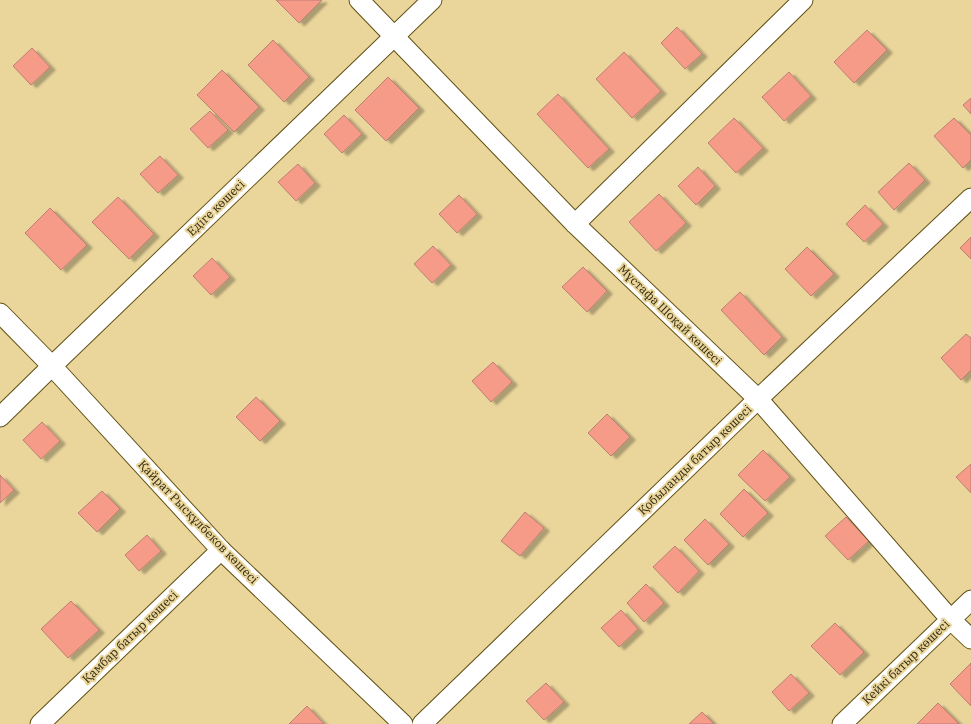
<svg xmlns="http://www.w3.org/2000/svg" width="971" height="724" font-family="'IBM Plex Serif',serif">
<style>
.building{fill:#f79b89;stroke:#bc7f73;filter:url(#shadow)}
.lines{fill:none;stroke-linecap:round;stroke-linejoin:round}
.minor-casing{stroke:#615015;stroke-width:21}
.minor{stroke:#fff;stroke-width:19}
.labels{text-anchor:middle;stroke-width:4;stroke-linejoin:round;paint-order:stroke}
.street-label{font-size:12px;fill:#302811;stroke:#ead69b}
</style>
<defs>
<filter id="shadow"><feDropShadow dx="5.5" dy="3" stdDeviation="1" flood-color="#0004"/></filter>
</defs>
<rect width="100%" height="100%" fill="#ead69b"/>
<!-- building -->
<g class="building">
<polygon points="276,0 322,0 299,23"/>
<polygon points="677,27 702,54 685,69 661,43"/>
<polygon points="867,30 887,50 854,83 834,62"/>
<polygon points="273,40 309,77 284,102 248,65"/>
<polygon points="32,48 50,67 31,85 13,66"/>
<polygon points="624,52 661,91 632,118 596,79"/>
<polygon points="222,70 259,107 234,132 197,95"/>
<polygon points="789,72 811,96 784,121 762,97"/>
<polygon points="388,77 419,108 386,141 355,110"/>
<polygon points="558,94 609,149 588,168 537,114"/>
<polygon points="971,98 971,114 963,105"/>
<polygon points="210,111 228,130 208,148 190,129"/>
<polygon points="344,115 362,134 342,153 324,134"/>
<polygon points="734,118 763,148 736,173 708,143"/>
<polygon points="954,118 971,135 971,160 963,168 934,136"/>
<polygon points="160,156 178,175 158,193 140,174"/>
<polygon points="909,163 925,180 894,210 878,192"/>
<polygon points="298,164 315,183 296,201 278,182"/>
<polygon points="698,167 715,186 696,205 678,186"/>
<polygon points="659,194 686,223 656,251 629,222"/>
<polygon points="459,195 477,214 457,233 439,214"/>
<polygon points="118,197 154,234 129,259 92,222"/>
<polygon points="865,205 883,224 864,242 846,224"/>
<polygon points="50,208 87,245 61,270 25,233"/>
<polygon points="971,237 971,259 960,248"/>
<polygon points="433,246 451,265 432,283 414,264"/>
<polygon points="807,247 834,274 811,296 785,269"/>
<polygon points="212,258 230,277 211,295 193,276"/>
<polygon points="583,267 607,291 587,312 562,287"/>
<polygon points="740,292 782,337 764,355 721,310"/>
<polygon points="966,334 971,338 971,370 961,380 941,358"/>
<polygon points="493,362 512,382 491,402 472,381"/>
<polygon points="256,397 280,421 260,441 236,417"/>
<polygon points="607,414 630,437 611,456 588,433"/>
<polygon points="42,422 60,441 41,459 23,440"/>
<polygon points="763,450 790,477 765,501 738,475"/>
<polygon points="971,464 971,493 956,477"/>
<polygon points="0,475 14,490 0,503"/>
<polygon points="744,489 768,513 743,537 720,514"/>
<polygon points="102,491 120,509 97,532 78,513"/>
<polygon points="525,512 544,528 520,556 501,541"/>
<polygon points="846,517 869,541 848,560 825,536"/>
<polygon points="705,519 729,544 708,565 684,540"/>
<polygon points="147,535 161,551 139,571 125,555"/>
<polygon points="675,546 699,571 678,593 653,567"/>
<polygon points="646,584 664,603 644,622 627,603"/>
<polygon points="71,601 99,630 68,658 41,629"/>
<polygon points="621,610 638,629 619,647 601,628"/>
<polygon points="835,623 864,652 840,675 811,646"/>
<polygon points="971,663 971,706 950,684"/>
<polygon points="791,674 809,693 789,711 772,692"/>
<polygon points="546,683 564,702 544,720 526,701"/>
<polygon points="938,703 959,724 917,724"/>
<polygon points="307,706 324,724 289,724"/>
<polygon points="702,712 714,724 689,724"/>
</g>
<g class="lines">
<!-- minor casing -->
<g class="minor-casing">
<g id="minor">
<polyline points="359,0 575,224 758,399 951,620 971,639"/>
<polyline points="575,224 803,0"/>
<polyline points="0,313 52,366 221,550 403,724"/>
<polyline points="0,417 52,366 432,0"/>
<polyline points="40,724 221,550"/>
<polyline points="422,724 758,399 971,198"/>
<polyline points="842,724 971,600"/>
</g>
</g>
<!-- minor -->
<use href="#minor" class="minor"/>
</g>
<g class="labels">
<!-- street labels -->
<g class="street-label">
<text transform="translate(216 208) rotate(-44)" y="4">Едіге көшесі</text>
<text transform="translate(670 315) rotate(44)" y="4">Мұстафа Шоқай көшесі</text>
<text transform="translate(695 460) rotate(-44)" y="4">Қобыланды батыр көшесі</text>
<text transform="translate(198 522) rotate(46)" y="4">Қайрат Рысқұлбеков көшесі</text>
<text transform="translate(130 637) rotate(-44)" y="4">Қамбар батыр көшесі</text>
<text transform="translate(906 662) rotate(-44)" y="4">Кейкі батыр көшесі</text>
</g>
</g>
</svg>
